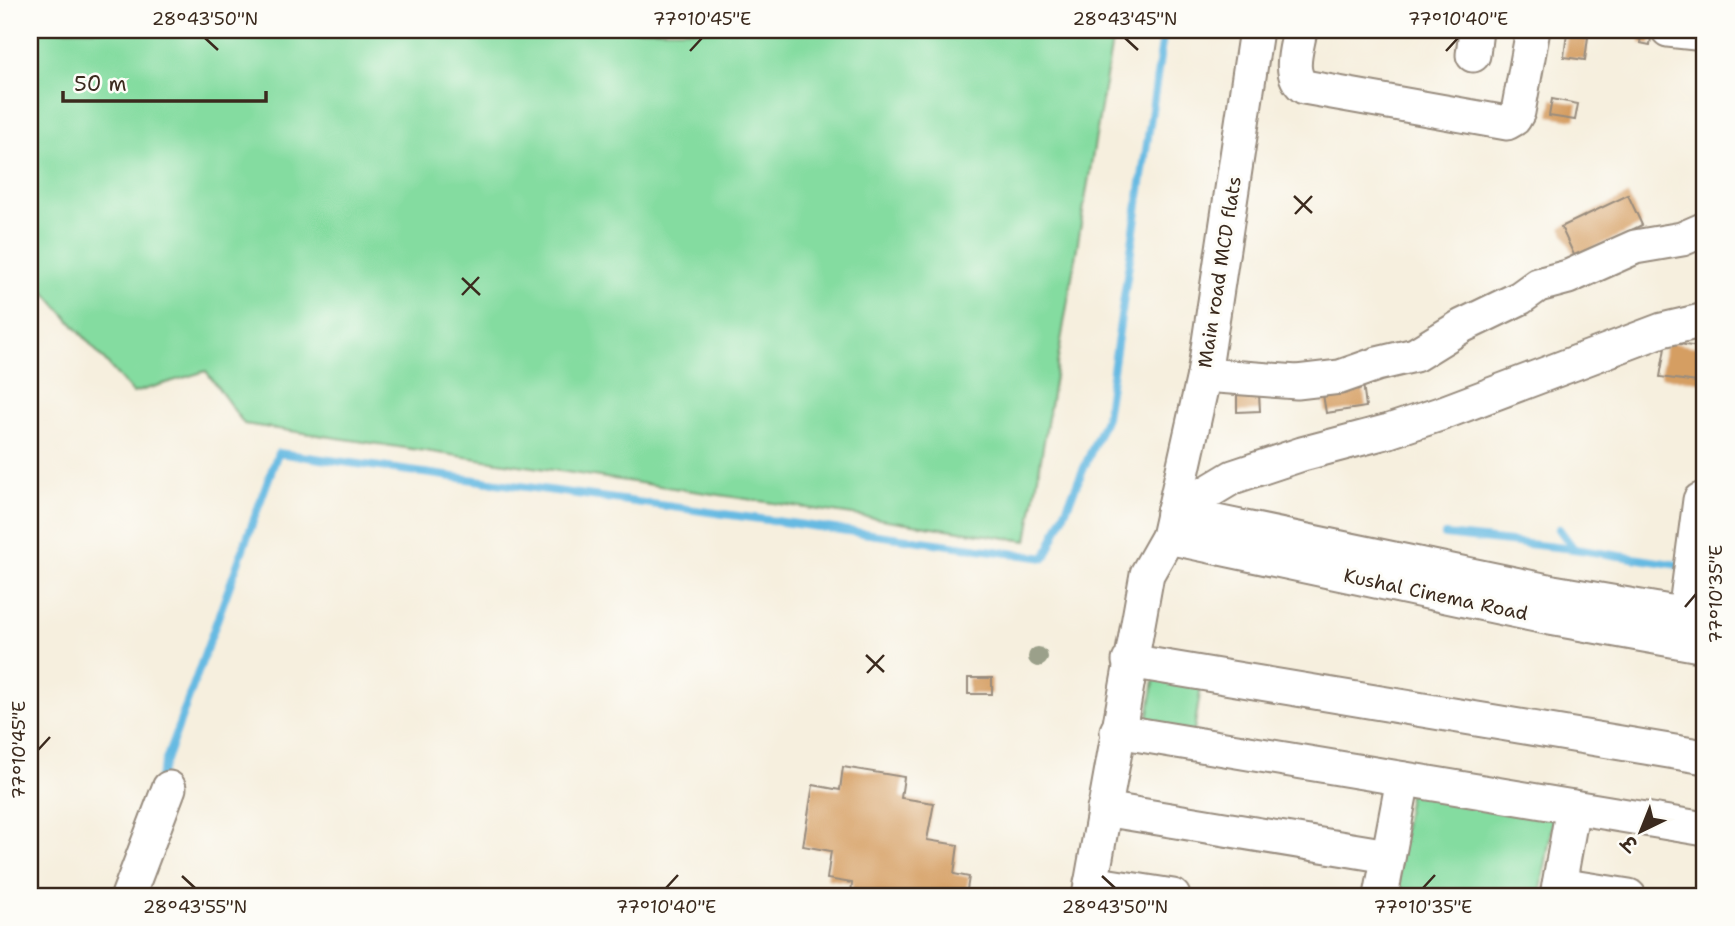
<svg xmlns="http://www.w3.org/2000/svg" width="1735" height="926" font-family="'Shantell Sans','Playpen Sans Deva',sans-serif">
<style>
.green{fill:#84dca0;stroke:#60835f;stroke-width:2}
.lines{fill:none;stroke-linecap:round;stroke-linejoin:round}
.stream{stroke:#66bae2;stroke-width:8}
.building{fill:#d59e62}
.minor-casing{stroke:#988c7e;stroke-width:37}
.minor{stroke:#fff;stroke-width:33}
.tree{fill:#9ba08a}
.ticks{fill:none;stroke:#3b2a1e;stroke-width:2.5}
.labels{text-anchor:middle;stroke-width:6;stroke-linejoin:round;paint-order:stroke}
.street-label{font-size:19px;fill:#3b2a1e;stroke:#fdfcf7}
.neatline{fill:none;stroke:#3b2a1e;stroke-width:2.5}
.ticks-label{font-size:18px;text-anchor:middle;fill:#3b2a1e}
</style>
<rect width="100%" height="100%" fill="#fdfcf7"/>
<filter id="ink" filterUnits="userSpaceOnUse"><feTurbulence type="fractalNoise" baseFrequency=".0143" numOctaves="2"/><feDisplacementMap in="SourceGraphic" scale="14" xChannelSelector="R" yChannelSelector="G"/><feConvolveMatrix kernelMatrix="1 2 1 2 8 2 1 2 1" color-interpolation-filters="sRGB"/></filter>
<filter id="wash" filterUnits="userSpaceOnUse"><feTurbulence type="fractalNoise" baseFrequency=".00686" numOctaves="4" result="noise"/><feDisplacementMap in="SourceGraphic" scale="28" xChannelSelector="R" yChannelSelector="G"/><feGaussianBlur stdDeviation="1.57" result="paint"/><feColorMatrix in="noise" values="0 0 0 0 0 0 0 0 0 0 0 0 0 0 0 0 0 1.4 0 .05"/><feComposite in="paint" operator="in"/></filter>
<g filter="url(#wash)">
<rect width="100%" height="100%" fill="#f6efde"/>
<!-- green -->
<g class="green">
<polygon points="30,30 1114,30 1027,541 244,424 206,371 133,393 30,275"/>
<polygon points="1155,674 1202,681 1194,731 1147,724"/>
<polygon points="1410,790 1554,814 1540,896 1392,896"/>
</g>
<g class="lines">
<!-- stream -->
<g class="stream">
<polyline points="1559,529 1574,549"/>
<polyline points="1445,535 1574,549 1685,566"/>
<polyline points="158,782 278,453 1045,558 1106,417 1164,30"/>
</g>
</g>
<g id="blocks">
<!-- building -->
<g class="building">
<polygon points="1642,30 1652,30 1650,45 1640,43"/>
<polygon points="1567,33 1588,37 1585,60 1564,57"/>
<polygon points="1552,99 1578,104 1575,120 1549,116"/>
<polygon points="1628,195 1642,225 1575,257 1561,227"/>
<polygon points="1666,342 1705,348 1705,383 1660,377"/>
<polygon points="1363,383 1366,407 1326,413 1322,388"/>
<polygon points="1259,394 1260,411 1237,412 1237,395"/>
<rect x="968" y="678" width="24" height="16"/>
<polygon points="843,767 904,777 901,798 934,803 927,840 958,845 954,874 969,877 966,896 851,896 852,883 827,879 831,851 803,846 813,785 840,790"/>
</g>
</g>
</g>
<g filter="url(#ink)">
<use href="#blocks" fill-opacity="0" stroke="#988c7e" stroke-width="2"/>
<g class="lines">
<!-- minor casing -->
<g class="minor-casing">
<g id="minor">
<path d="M1300,30C1297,49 1287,73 1304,87L1507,123L1514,119L1518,112L1533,30"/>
<polyline points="1668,30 1705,34"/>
<polyline points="1473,55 1476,30"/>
<polyline points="1204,375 1297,382 1340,377 1377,364 1415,355 1462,326 1520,298 1538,285 1568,277 1635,247 1682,239 1705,229"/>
<polyline points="1173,513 1233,477 1302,454 1389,431 1440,414 1662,330 1705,320"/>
<polyline points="1173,513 1553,592 1705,618"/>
<polyline points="1168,537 1550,618 1705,646"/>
<polyline points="1685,614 1700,500"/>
<polyline points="1129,661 1705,757"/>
<polyline points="1117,731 1705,829"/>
<polyline points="1104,809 1388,856"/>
<polyline points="1091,883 1173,896"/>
<polyline points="1559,885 1629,896"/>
<polyline points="128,896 169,788"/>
<polyline points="1089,896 1147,574 1168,537 1204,375 1256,30"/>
<polyline points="1381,896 1403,779"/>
<polyline points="1557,896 1573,807"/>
</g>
</g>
<!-- minor -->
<use href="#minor" class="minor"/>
</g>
<!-- trees -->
<circle class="tree" cx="1038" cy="657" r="10"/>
</g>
<!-- ticks -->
<path class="ticks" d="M205,38L218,50M1125,38L1138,50M690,51L702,38M1446,51L1458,38M1294,196L1312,213M1295,214L1312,196M462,278L480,295M462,295L479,277M1685,607L1696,594M866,655L884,672M867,673L884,655M38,750L50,737M182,876L195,888M1102,876L1115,888M666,888L678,875M1423,888L1435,875"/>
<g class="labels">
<!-- street labels -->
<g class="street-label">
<text transform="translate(1219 272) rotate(-81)" y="7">Main road MCD flats</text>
<text transform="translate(1436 594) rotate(12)" y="7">Kushal Cinema Road</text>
</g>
</g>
<!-- margin -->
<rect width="1735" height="926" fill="none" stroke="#fdfcf7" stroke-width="77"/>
<!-- north arrow -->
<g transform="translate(1641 831) rotate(223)" stroke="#fdfcf7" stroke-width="5" paint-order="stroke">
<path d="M0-5L12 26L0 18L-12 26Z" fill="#3b2a1e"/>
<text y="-10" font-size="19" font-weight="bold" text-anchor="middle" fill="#3b2a1e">उ</text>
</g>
<!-- scale -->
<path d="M63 91v10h203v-10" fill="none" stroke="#3b2a1e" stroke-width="3.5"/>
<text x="74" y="91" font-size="21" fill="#3b2a1e" stroke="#fdfcf7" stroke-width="5" paint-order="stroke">50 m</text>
<rect x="38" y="38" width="1658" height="850" class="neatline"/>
<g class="ticks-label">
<text x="205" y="25">28°43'50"N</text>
<text x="702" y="25">77°10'45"E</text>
<text x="1125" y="25">28°43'45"N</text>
<text x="1458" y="25">77°10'40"E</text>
<text transform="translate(1716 594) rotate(-90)" y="6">77°10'35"E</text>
<text transform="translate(19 750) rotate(-90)" y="6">77°10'45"E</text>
<text x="195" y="913">28°43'55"N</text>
<text x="666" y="913">77°10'40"E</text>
<text x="1115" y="913">28°43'50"N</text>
<text x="1423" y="913">77°10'35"E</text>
</g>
</svg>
